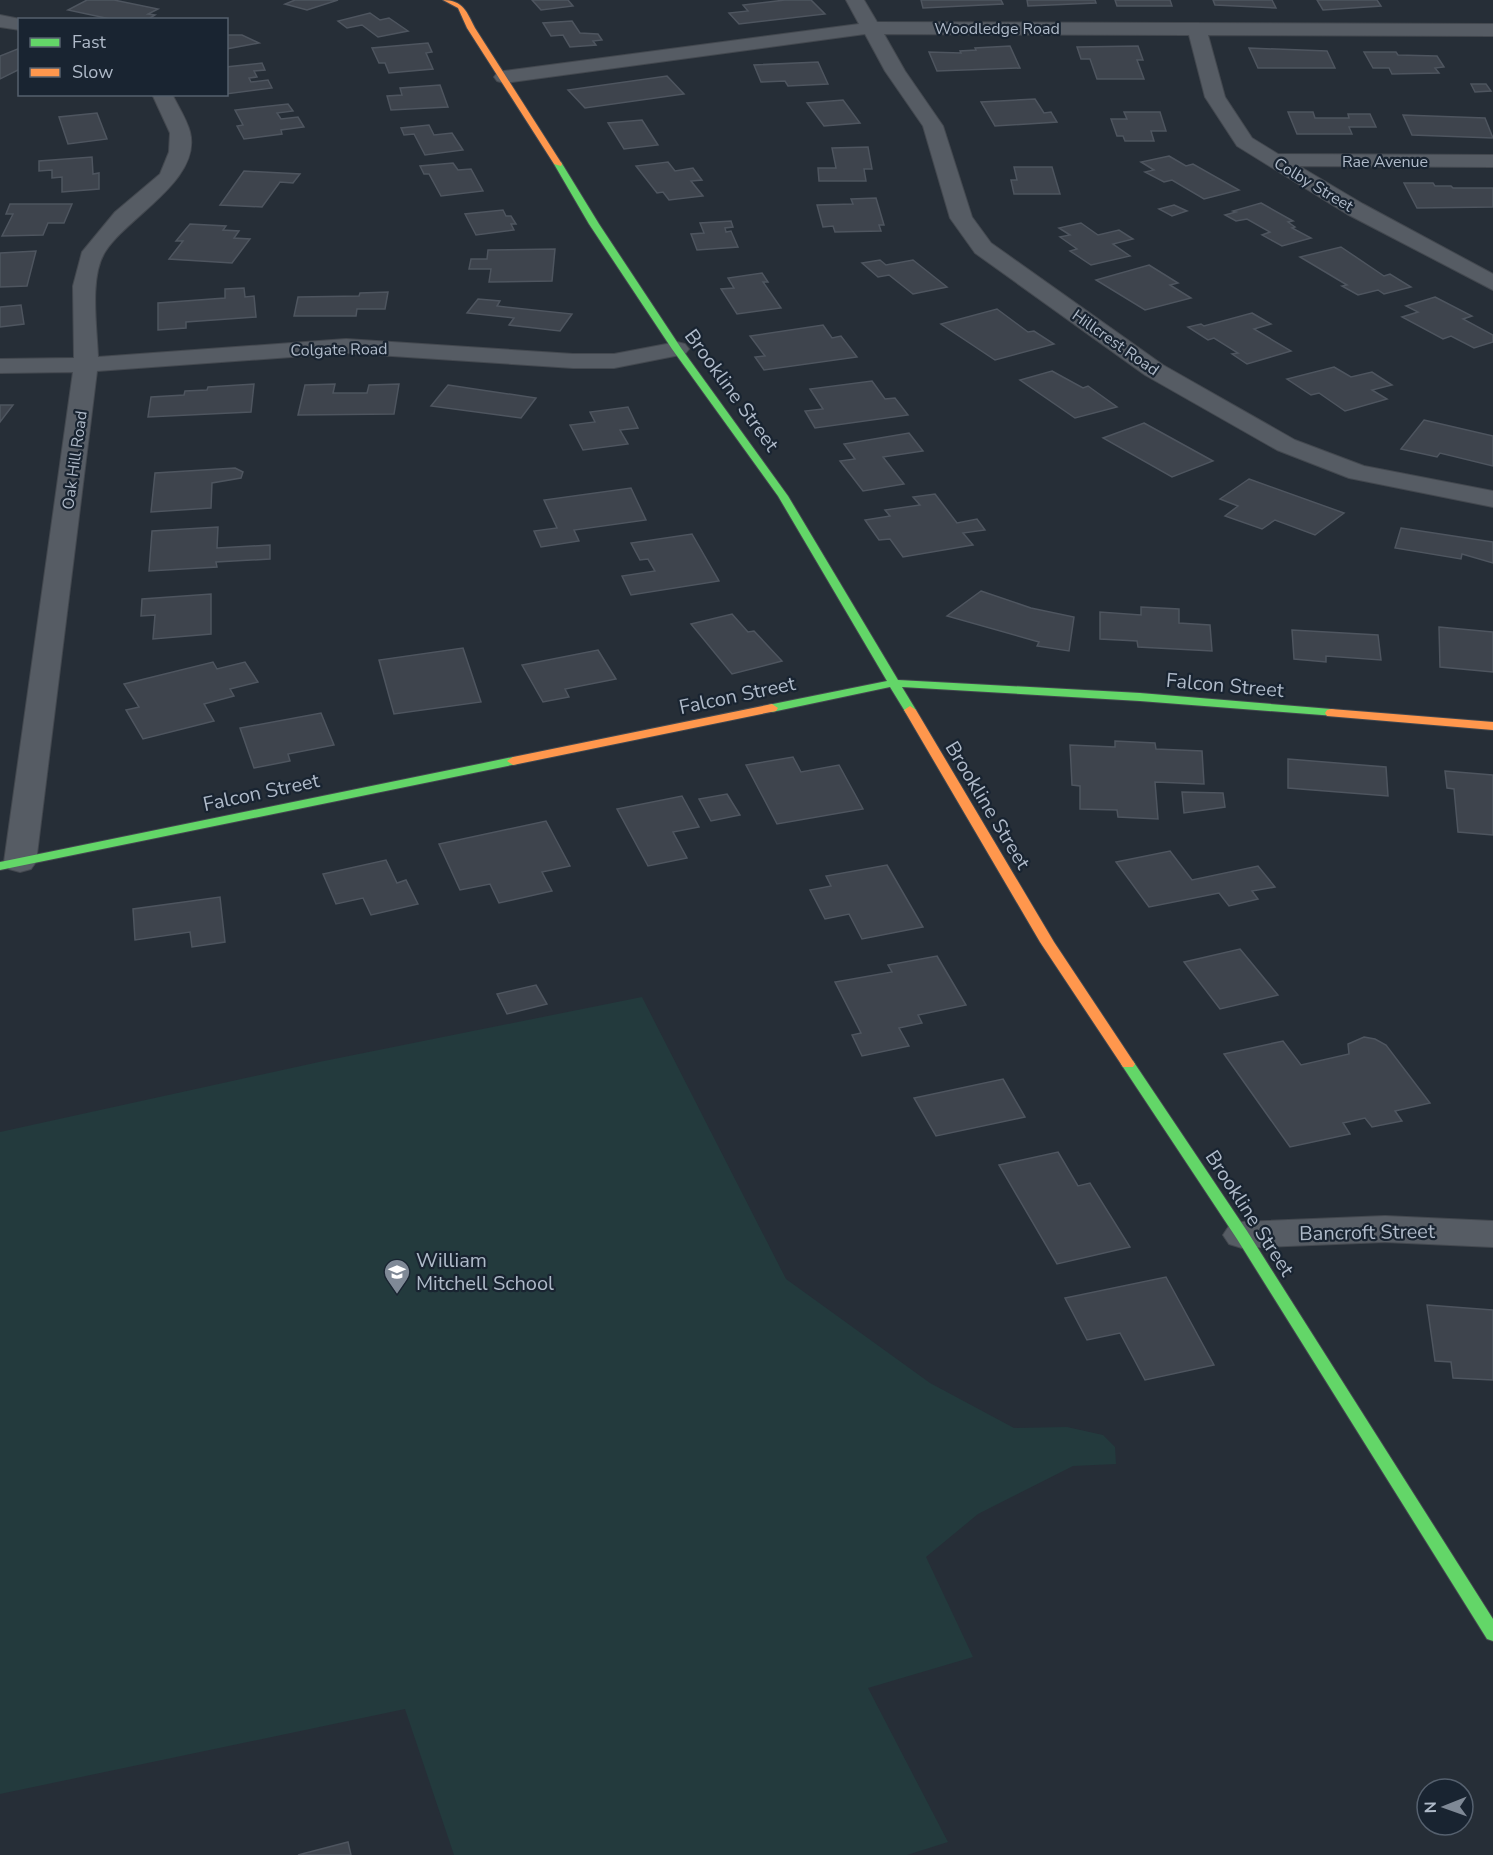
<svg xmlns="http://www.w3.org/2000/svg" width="1493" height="1855" font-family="'Nunito Sans',sans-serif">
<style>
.green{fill:#233a3d}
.building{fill:#3e444d;stroke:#4e555f;stroke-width:1.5}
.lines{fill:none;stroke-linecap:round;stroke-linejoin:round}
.street-casing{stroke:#43484f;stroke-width:2}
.fast-casing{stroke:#43484f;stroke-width:2}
.slow-casing{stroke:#43484f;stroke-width:2}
.street{fill:#565c64;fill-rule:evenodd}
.fast{fill:#63d668;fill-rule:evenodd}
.slow{fill:#ff974d;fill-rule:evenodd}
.labels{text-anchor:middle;stroke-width:4.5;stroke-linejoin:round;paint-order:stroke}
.far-street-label{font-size:16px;fill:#afbac9;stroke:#192431}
.street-label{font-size:20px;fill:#afbac9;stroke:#192431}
.poi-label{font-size:20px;fill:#afbac9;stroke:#192431;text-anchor:start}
</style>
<rect width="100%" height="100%" fill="#262e37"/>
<!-- green -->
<polygon class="green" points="642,997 786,1279 930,1383 1014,1428 1067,1427 1103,1435 1115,1447 1116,1464 1073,1466 978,1514 926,1557 973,1657 868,1688 948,1842 907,1855 454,1855 405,1709 0,1794 0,1132 319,1062"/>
<!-- building -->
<g class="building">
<polygon points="87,0 114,0 158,9 148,14 155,15 147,20 115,20 68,10"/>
<polygon points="295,0 338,0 307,10 285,4"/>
<polygon points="532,0 568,0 573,6 541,10"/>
<polygon points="785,0 811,0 825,14 739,24 729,13 748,11 743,5"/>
<polygon points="921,0 1001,0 1003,4 923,8"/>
<polygon points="1027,0 1095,0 1096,3 1028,6"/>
<polygon points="1115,0 1170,0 1172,6 1117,6"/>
<polygon points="1213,0 1272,0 1276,8 1215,5"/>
<polygon points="1317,0 1377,0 1381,6 1323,10"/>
<polygon points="370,13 380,20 389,18 408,31 378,37 362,25 347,28 338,21"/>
<polygon points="572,21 580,33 598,34 602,40 593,41 596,45 570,47 563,35 551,36 543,23"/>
<polygon points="226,35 242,35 259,43 226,49"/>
<polygon points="428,43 432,52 426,53 433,69 389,73 385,63 379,63 372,48"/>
<polygon points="1010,46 1020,68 937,71 929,52 961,53 960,51 976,50 975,48"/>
<polygon points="1138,46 1143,60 1137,60 1144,79 1097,79 1090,59 1081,59 1077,47"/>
<polygon points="20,48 20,69 0,79 0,56"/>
<polygon points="1249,48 1327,51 1335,68 1258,68"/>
<polygon points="1364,52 1396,52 1398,55 1437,56 1444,67 1435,68 1439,73 1392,74 1389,68 1373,68"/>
<polygon points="818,62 828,84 788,86 785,81 761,82 754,65"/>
<polygon points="262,63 265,70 254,71 257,77 249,78 251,82 268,80 272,88 226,94 226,67"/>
<polygon points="667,76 684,94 585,108 568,90"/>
<polygon points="1471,84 1486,84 1491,91 1475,92"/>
<polygon points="440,85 448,107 391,110 387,96 402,95 400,88"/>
<polygon points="1035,99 1044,113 1051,112 1057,122 995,126 981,102"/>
<polygon points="843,100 860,123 824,126 807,103"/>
<polygon points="288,104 293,111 277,113 281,119 298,117 304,127 281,130 282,134 244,139 237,126 243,125 235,110"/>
<polygon points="1124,112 1160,112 1166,131 1151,131 1154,141 1125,141 1123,136 1117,136 1111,119 1127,119"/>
<polygon points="1288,112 1313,112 1315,118 1349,118 1348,114 1370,114 1376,127 1349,127 1352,134 1297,134"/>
<polygon points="97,113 107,139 68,144 59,117"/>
<polygon points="1403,115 1485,118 1493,138 1412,135"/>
<polygon points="642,120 658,145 624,149 608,123"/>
<polygon points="429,125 434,135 452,133 463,150 425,155 414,134 404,135 401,128"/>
<polygon points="868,147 872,169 864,169 866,181 819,181 818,168 836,168 832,148"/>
<polygon points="1169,156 1186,166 1193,164 1239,190 1204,199 1172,180 1164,182 1145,172 1154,170 1141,162"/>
<polygon points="92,157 93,174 99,173 99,189 62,192 62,177 52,178 52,170 39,171 39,161"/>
<polygon points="668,162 675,171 693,168 702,180 691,181 703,196 669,200 663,192 657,193 636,166"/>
<polygon points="453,163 458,170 471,169 483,191 441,196 429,174 424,174 420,166"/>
<polygon points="1014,167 1052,167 1060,194 1014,194 1011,180 1017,180"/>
<polygon points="244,171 300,174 293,183 280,182 262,207 220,205"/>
<polygon points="1404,183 1433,183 1435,186 1451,186 1453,188 1493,188 1493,207 1417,208"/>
<polygon points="876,198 884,225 879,225 881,231 835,232 833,226 823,227 817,205 853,204 851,199"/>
<polygon points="1261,203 1293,221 1288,222 1295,227 1292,228 1311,238 1282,246 1262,235 1270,232 1247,219 1236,221 1225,215 1236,212 1233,211"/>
<polygon points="10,204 72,204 64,223 48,223 43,235 2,236 13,214 6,214"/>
<polygon points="1174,205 1187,211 1172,216 1159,209"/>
<polygon points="503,210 506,216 511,216 516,224 511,224 514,230 476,235 465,214"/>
<polygon points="731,221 733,227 725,228 726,232 731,231 738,247 697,250 691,234 704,233 700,223"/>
<polygon points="1081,223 1098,235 1119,230 1133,239 1113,244 1130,256 1091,265 1070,251 1077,249 1060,237 1070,235 1059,228"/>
<polygon points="190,224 226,226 223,230 239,231 234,238 250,239 232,263 169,259 183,241 176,241"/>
<polygon points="1341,247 1384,276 1390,274 1411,287 1384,294 1378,290 1358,295 1342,286 1347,285 1300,257"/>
<polygon points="555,249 552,281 489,282 491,269 469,269 471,259 487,259 488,250"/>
<polygon points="36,251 27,286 0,287 0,253"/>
<polygon points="880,260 886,265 913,260 947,287 913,294 889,275 878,277 862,263"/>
<polygon points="1149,265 1178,283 1170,285 1191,298 1145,310 1096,280"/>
<polygon points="762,273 768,282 763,282 781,308 737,314 721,289 734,288 728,278"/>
<polygon points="244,288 245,297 254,296 256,317 186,322 186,328 158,330 158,303 225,298 225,289"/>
<polygon points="388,292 385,309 357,309 356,316 294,316 298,297 359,296 360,293"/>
<polygon points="1435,297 1472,316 1463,319 1493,335 1493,342 1474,348 1451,336 1443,339 1402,317 1418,312 1406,306"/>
<polygon points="478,299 500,301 497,306 572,314 560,331 509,325 514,318 467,313"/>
<polygon points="21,305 24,324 0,327 0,307"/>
<polygon points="997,309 1028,332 1034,331 1054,344 995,360 941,324"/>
<polygon points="1252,313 1271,324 1254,329 1291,351 1247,364 1232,354 1238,353 1214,338 1208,340 1188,327 1201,324 1204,326"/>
<polygon points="823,325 832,338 841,336 857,357 764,370 755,357 765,356 750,336"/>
<polygon points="1334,367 1351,377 1372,372 1392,385 1372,390 1387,399 1345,411 1319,393 1311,395 1287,379"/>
<polygon points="1052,371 1083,388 1088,386 1117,407 1075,418 1020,380"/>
<polygon points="872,381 885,399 895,398 908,415 815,428 805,411 823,409 810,389"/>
<polygon points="254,384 251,412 148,417 151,397 184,395 185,391 207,390 208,387"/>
<polygon points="335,384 333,393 367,393 369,385 399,384 394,414 298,415 305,385"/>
<polygon points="448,385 536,398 521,418 431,406"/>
<polygon points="0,405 13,405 0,422"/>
<polygon points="628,407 638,428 620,430 628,444 583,450 570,425 595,422 590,412"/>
<polygon points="1424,420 1493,436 1493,466 1440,453 1437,457 1401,449"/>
<polygon points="1144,423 1213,461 1172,477 1103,438"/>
<polygon points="909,433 923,451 883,457 904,484 863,491 840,461 855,459 844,444"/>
<polygon points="235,468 243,472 241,478 212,483 211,508 151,512 155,473"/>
<polygon points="1249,479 1344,513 1315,535 1275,520 1262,529 1225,516 1238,506 1220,499"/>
<polygon points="631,488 646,520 574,530 579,541 541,547 534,531 557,528 544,500"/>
<polygon points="935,494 957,523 977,519 985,530 963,533 973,545 903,557 890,539 879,540 865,520 890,516 885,510 920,505 913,497"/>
<polygon points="218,527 217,548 270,545 270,559 216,562 217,567 149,571 152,531"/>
<polygon points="1401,528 1493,542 1493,563 1462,554 1461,559 1395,548"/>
<polygon points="692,534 719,581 631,595 622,576 655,571 648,559 640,560 631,543"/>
<polygon points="981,591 1031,608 1074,617 1069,651 1037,646 1039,642 947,616"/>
<polygon points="211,594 211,634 153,639 155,615 141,616 142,599"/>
<polygon points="1141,607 1179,609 1179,623 1210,625 1212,651 1138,647 1137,641 1100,639 1100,612 1141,615"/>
<polygon points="732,614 748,632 754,631 782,661 732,674 691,624"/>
<polygon points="1439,627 1493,632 1493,672 1440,667"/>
<polygon points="1292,630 1378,635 1381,660 1326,656 1326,662 1294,659"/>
<polygon points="463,648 481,702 394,714 379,660"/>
<polygon points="598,650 616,679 565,689 569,697 543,702 522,665"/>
<polygon points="213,662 217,669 245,662 258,682 230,689 234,696 204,704 214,721 143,739 126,710 139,707 124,684"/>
<polygon points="321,713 334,745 288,754 290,761 254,768 240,728"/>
<polygon points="1115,741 1155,743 1156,749 1202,751 1204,784 1155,782 1158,819 1118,817 1117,810 1080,809 1080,786 1072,785 1070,745 1115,747"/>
<polygon points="793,757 801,772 839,765 863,809 777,824 746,765"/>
<polygon points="1288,759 1386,767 1388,796 1288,788"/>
<polygon points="1445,771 1493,775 1493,835 1458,832 1454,789 1447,788"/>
<polygon points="1182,792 1223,793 1225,807 1184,813"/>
<polygon points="727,794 740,815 711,821 699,799"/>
<polygon points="682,796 699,827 673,832 687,858 648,866 617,809"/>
<polygon points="546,821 570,866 542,872 552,891 499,903 490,884 460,890 439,844"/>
<polygon points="1170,851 1192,880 1258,866 1275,887 1252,891 1258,899 1229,906 1219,893 1149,907 1116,862"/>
<polygon points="386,860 397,883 406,880 418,904 371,915 363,898 336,904 323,874"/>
<polygon points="887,865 923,927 862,939 849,914 825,919 810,890 831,886 826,876"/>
<polygon points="220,897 225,942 192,947 190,932 135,940 133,909"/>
<polygon points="1240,949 1278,995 1220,1009 1184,962"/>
<polygon points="937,956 966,1005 918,1015 922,1023 899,1028 909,1046 862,1056 852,1035 861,1033 835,982 892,972 888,965"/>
<polygon points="536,985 547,1004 507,1014 497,994"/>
<polygon points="1364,1037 1375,1039 1386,1045 1430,1103 1395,1111 1402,1121 1372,1127 1365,1118 1343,1123 1350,1134 1290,1147 1224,1054 1283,1041 1301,1065 1349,1054 1348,1044"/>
<polygon points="1003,1079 1025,1117 936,1136 914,1098"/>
<polygon points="1058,1152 1078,1186 1090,1183 1130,1247 1057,1264 999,1165"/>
<polygon points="1166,1277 1214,1365 1145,1380 1120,1333 1087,1340 1065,1298"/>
<polygon points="1427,1305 1493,1310 1493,1380 1453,1378 1451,1362 1435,1361"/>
<polygon points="348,1842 351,1855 298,1855"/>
</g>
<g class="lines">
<!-- street casing -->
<g class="street-casing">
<g id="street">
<polygon points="846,0 864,0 877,22 1493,24 1493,36 1208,35 1225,97 1252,138 1278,154 1493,155 1493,167 1299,166 1363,204 1493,274 1493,290 1347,214 1237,146 1205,97 1189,35 884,34 905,71 943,126 972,217 991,243 1163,365 1295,440 1364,466 1493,491 1493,507 1349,478 1277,450 1145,375 975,253 950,218 923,126 885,71 865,34 504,83 497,81 494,77 497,73 504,71 859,24"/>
<polygon points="0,15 25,20 20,20 20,30 0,27"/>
<path d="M152,94H172C178,106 187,120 190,132C202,180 128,216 105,252C89,277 97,328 98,357L346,339L573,354H614L677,342L685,344L689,349L685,354L614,368H573L346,353L97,371L36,862L31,869L20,872L9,869L4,862L73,372L0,373V359L74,358L73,286L82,252L115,212L160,174L169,152L170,133Z"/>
<polygon points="1385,1216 1493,1221 1493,1247 1385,1242 1242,1248 1229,1244 1223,1235 1229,1226 1242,1222"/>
</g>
</g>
<!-- fast casing -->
<g class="fast-casing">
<g id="fast">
<polygon points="555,162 561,162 599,224 681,348 788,496 898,680 1140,693 1331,709 1335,710 1337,713 1335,716 1140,701 902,687 916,710 910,714 906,713 890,687 772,712 768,711 766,708 768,705 887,681 778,496 672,349 589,224 554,164"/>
<polygon points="513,757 519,761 517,764 0,870 0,862"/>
<polygon points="1128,1059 1133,1061 1247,1231 1493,1619 1493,1641 1487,1639 1237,1239 1121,1064"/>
</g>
</g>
<!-- slow casing -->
<g class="slow-casing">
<g id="slow">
<path d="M443,0C463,0 467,12 475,28L562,164L561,166L554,164L467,28L458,8Z"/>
<polygon points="772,704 778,708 776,711 513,765 507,761 513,757"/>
<polygon points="910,706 916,710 1054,942 1135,1064 1133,1067 1123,1067 1040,942 904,710"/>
<polygon points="1331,709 1493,722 1493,730 1327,716 1325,713 1327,710"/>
</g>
</g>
<!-- street -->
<use href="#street" class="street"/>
<!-- fast -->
<use href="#fast" class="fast"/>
<!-- slow -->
<use href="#slow" class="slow"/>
</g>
<!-- icons -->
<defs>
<g id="school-pin" transform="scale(1.35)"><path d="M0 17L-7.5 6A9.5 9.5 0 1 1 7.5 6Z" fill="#7f8996" stroke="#192431"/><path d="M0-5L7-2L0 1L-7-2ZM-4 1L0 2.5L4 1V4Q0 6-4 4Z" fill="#fff"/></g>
</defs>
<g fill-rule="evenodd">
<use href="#school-pin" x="397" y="1272"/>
</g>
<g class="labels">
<!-- far-street labels -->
<g class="far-street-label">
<text x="997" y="34">Woodledge Road</text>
<text x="1385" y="167">Rae Avenue</text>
<text transform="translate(1314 184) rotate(31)" y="6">Colby Street</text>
<text transform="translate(1116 342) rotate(35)" y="6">Hillcrest Road</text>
<text transform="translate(339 349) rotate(-1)" y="6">Colgate Road</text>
<text transform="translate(74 460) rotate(-82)" y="6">Oak Hill Road</text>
</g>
<!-- street labels -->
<g class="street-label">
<text transform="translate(732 390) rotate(54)" y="7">Brookline Street</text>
<text transform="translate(1225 685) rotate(5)" y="7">Falcon Street</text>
<text transform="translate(737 695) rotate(-12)" y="7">Falcon Street</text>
<text transform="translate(261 792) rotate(-12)" y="7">Falcon Street</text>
<text transform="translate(988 805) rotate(59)" y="7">Brookline Street</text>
<text transform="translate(1250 1213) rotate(57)" y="7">Brookline Street</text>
<text transform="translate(1367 1232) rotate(-1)" y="7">Bancroft Street</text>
</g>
<!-- poi labels -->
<g class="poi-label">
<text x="416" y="1267">William<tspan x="416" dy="23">Mitchell School</tspan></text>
</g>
</g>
<!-- legend -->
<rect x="18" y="18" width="210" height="78" fill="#192431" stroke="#55606e" stroke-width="1.5"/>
<rect x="30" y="38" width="30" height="9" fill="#63d668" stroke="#55606e" stroke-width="1.5"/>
<text x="72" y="48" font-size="18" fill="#afbac9">Fast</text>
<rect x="30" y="68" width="30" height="9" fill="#ff974d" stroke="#55606e" stroke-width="1.5"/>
<text x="72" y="78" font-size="18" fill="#afbac9">Slow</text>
<!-- north arrow -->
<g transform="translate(1445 1807) rotate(269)"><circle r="28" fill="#192431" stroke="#55606e" stroke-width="1.5"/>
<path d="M0-4.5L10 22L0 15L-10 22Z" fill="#7f8996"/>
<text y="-9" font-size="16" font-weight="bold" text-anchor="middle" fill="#afbac9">N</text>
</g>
</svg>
